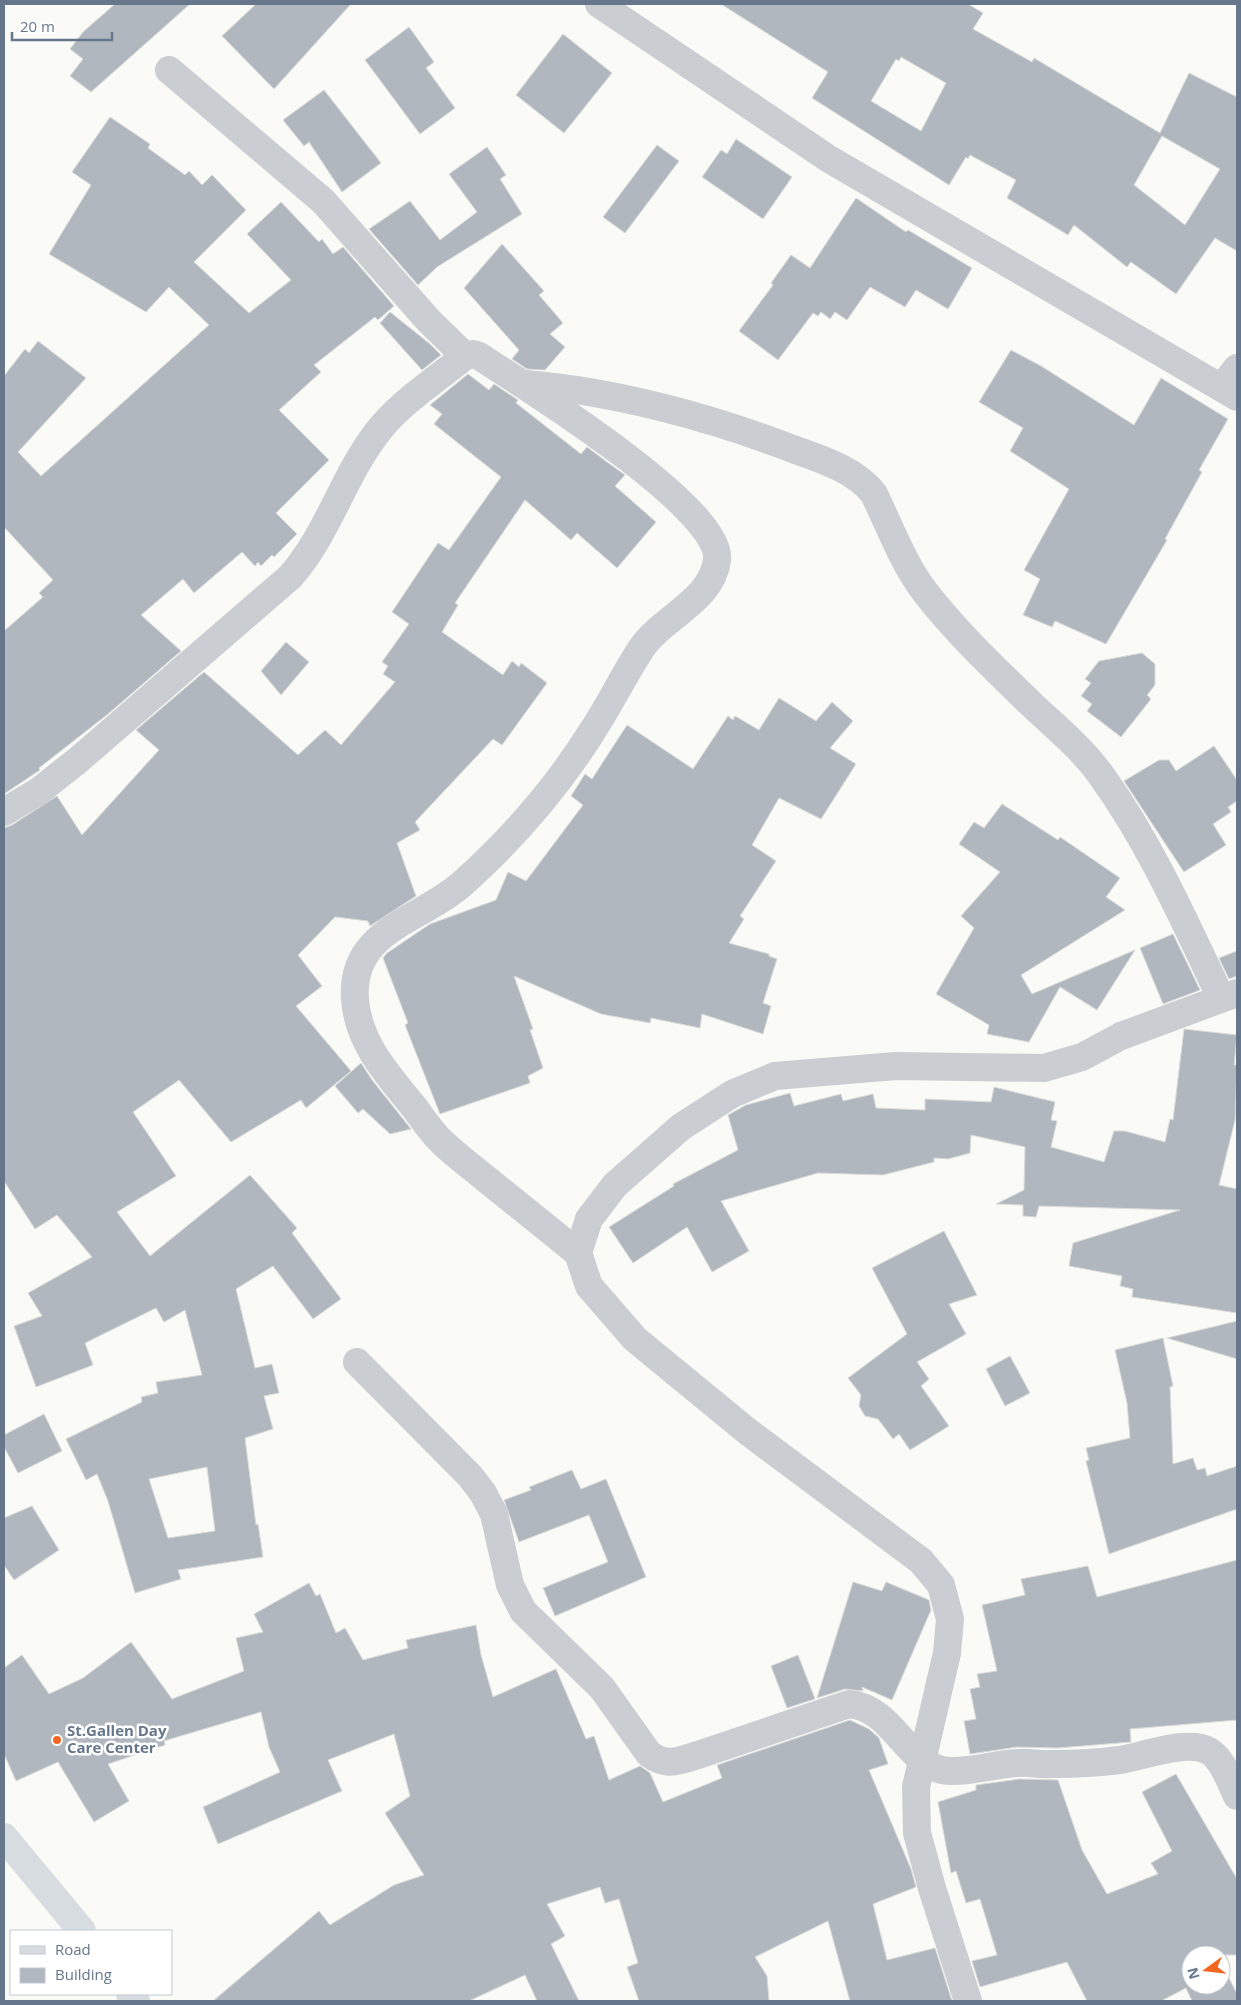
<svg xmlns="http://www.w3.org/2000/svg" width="1241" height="2005" font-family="'Open Sans',sans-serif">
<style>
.building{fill:#b0b7bf;stroke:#dbdcd9;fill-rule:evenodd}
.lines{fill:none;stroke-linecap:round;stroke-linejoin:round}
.street{stroke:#cacdd1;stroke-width:28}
.secondary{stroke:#d6dce0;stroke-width:28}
.poi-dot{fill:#f16620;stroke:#fff;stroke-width:2}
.labels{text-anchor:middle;stroke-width:5;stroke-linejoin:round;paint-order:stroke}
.poi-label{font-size:15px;font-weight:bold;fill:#66778b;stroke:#fff;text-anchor:start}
</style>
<rect width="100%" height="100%" fill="#fafaf7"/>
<!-- building -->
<g class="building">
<polygon points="115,4 190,4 91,92 70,76 83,59 70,49 83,32"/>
<polygon points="256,4 351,4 274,89 222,36"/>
<path d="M721,4H968L983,13L973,29L1032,62L1034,58L1160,133L1189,73L1237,97V251L1215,238L1176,294L1131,262L1127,267L1074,225L1068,235L1007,198L1016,180L970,155L968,159L966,157L949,185L812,98L828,72ZM901,57L946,83L921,131L871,101L896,59L899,61ZM1162,136L1220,169L1185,225L1134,185Z"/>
<polygon points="409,27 434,62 426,68 455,108 420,134 365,60"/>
<polygon points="563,34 612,73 564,133 516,95"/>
<polygon points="324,90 381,163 342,192 309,142 304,146 283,120"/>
<polygon points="110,117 150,144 148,148 185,175 189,171 202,185 212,175 246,210 194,262 249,313 291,280 247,234 281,202 319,242 322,239 333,254 343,247 394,306 378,320 375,317 314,365 321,372 279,410 329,460 276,513 297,534 274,557 272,555 261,566 258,562 255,566 242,552 194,593 183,579 141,615 181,651 108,714 39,768 40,770 4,794 4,631 43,597 39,593 53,580 4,527 4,376 25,349 29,353 38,341 86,378 18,452 41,476 209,325 169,287 146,312 49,254 91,185 72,172"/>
<polygon points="736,139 792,177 763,219 702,177 721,150 727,154"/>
<polygon points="657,145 679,161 625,233 603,217"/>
<polygon points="487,147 506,175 500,179 522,214 437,267 418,285 369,229 410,201 440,240 477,212 449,174"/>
<polygon points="856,198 906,232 908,230 972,268 948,309 916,290 905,307 870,287 847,320 835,312 830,319 821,312 818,316 813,313 778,360 739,331 773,285 771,283 791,255 810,268"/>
<polygon points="502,244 544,291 539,295 563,323 550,334 565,347 545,370 527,369 512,359 519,350 464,288"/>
<polygon points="390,312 430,344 441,355 422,370 380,323"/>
<polygon points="1011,350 1041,366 1134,425 1161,378 1228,419 1199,470 1202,472 1165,539 1167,540 1106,644 1055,621 1052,627 1023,615 1040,579 1024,570 1069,489 1010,451 1023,428 979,402"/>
<path d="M468,374L489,390L494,384L518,400L516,403L581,454L587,447L607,462L625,475L615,486L656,522L617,568L577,533L571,540L525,500L455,603L458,605L442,632L503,675L512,661L519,667L521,663L547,683L502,745L493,739L415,822L420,830L397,843L416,896L370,926L368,921L335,917L298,955L322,986L296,1006L351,1071L306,1108L301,1100L231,1142L179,1080L133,1112L176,1176L117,1212L150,1256L250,1175L297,1228L292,1233L341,1299L313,1319L273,1266L236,1289L255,1368L272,1364L279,1393L264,1396L273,1429L245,1438L256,1525L258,1524L263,1557L178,1570L181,1579L135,1593L108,1501L97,1474L86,1480L66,1439L142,1402L141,1397L158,1393L156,1382L202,1375L185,1310L164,1322L156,1308L85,1343L93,1365L36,1387L14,1326L42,1316L28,1293L92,1257L57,1215L35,1229L4,1181V828L12,825L57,796L82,835L159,750L136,730L204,672L298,755L325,730L341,745L395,682L383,674L388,666L382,662L409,624L392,612L438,543L449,550L501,477L434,424L442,414L430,405ZM207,1467L215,1531L168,1538L149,1479Z"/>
<polygon points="286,642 309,662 281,695 261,671"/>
<polygon points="1142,653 1155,664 1155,685 1147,695 1151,699 1121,737 1087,711 1092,704 1081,696 1091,683 1085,679 1099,661"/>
<polygon points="779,698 816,721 832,702 853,721 830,748 856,764 821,819 779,798 752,845 776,861 740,916 744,919 729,943 769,954 769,956 777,959 763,1003 771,1006 763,1034 702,1014 700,1028 651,1018 650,1023 601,1014 514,976 533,1029 530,1030 543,1068 528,1076 530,1083 440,1114 405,1025 408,1023 383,958 387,953 430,924 496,900 508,872 526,881 583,805 571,796 585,774 592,779 627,725 693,769 728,716 733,720 735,716 759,730"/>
<polygon points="1214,746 1237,780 1237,801 1228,807 1231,812 1213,824 1226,845 1184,872 1124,781 1159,760 1169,760 1176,771"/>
<polygon points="1002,804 1058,840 1060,837 1120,878 1106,897 1125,910 1021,975 1032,994 1135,950 1097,1010 1060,987 1029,1042 987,1034 989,1025 936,994 974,928 961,916 1000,872 959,844 974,822 984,828"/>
<polygon points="1173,934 1200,990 1163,1004 1140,948"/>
<polygon points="1237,951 1237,976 1229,979 1219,958"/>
<polygon points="1184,1029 1237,1035 1234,1065 1237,1065 1235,1120 1219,1185 1237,1189 1237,1313 1132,1297 1133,1289 1120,1286 1122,1276 1069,1266 1073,1243 1180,1210 1039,1206 1036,1217 1023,1216 1023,1205 996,1204 1024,1190 1025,1147 971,1135 970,1153 948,1159 934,1158 934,1162 883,1175 818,1173 721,1201 749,1251 712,1272 687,1227 633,1263 609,1227 674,1186 673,1184 738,1150 728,1115 746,1105 790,1093 794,1106 841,1094 843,1101 873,1094 876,1108 925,1110 925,1099 991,1102 994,1087 1055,1102 1051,1120 1057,1121 1051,1147 1104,1162 1114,1131 1125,1131 1165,1142 1170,1119 1173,1120"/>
<polygon points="361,1063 372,1080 411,1129 390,1134 363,1109 358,1113 335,1086"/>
<polygon points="944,1231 977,1295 949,1304 966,1334 917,1362 929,1379 921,1386 949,1426 910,1450 899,1434 893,1439 878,1419 865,1416 859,1406 861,1395 848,1378 907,1334 872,1268"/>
<polygon points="1237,1321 1237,1359 1167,1338"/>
<polygon points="1163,1338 1173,1386 1170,1387 1173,1464 1193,1458 1197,1470 1205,1468 1207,1476 1237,1466 1237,1509 1109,1554 1086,1461 1089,1460 1086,1448 1130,1438 1127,1403 1115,1350"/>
<polygon points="1010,1356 1030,1393 1005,1406 986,1369"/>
<polygon points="44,1414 62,1451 18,1473 4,1447 4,1435"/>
<polygon points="572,1470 581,1489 606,1479 646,1577 555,1616 543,1588 608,1562 589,1515 519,1542 504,1500 531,1490 529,1487"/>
<polygon points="32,1506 59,1550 14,1580 4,1565 4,1518"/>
<polygon points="1237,1560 1237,1720 1130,1729 1131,1742 1058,1748 1017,1747 970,1754 964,1721 976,1719 970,1689 980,1687 977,1674 997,1671 982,1605 1025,1595 1021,1579 1088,1566 1097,1597"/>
<polygon points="853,1582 882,1591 886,1582 929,1600 931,1610 892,1700 862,1687 863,1691 845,1689 817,1698"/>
<polygon points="309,1583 316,1596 320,1594 336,1633 345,1628 363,1660 408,1648 406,1640 476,1625 481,1655 493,1697 556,1669 586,1739 594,1736 609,1780 640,1766 650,1773 663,1802 722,1778 717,1765 850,1720 869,1729 879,1738 888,1764 869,1770 911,1869 916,1887 873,1904 887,1960 935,1948 952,2001 850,2001 828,1921 755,1957 767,1976 769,2001 639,2001 627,1967 638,1963 619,1899 605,1903 600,1887 547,1904 565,1936 551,1944 579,2001 537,2001 525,1975 469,2001 213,2001 319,1911 330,1925 394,1885 424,1875 385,1813 410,1796 394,1734 328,1760 342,1791 218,1844 203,1807 280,1772 269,1747 261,1712 164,1741 165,1745 108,1764 129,1801 94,1822 58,1762 16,1781 4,1754 4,1668 22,1655 49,1694 83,1678 131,1642 172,1699 244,1671 236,1638 263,1632 254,1614"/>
<polygon points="798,1655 815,1699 787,1708 771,1666"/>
<polygon points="1176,1774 1237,1879 1237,1955 1191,1955 1191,1985 1221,1985 1221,1962 1237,1994 1237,2001 1192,2001 1186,1988 1161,2001 1087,2001 1067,1962 980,1987 972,1961 997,1955 980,1899 966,1903 956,1871 951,1873 938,1802 976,1790 976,1785 1019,1779 1058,1780 1082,1850 1107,1894 1158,1874 1151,1863 1172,1851 1142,1792"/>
</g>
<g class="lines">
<!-- street -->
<g class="street">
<polyline points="599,4 829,159 1237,397"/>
<polyline points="169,70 323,201 429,321 465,356"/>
<path d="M525,384C613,391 710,417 793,449C821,459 856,470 874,494C890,527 903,563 925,592C956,632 993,667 1029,702C1054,726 1081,747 1101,775C1150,843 1185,922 1221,998"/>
<polyline points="1222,387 1237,368"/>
<path d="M4,812L39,791L77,761L290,577C328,534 342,479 376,434C399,403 436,380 465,356L473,354L479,356C522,384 724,509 717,560C712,601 662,617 641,649C624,675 610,704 593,730C558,786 512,839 463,883C421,921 350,929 355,999C358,1043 388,1075 414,1107C423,1119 431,1132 442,1142C455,1155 471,1166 485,1178C516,1203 547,1228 578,1253"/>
<path d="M357,1362L470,1476L483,1493L494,1514L510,1585L523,1611L602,1688L649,1754C668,1767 677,1761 698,1755L849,1704C895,1708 908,1770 950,1771C973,1772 995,1764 1018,1763C1029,1762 1040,1765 1052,1764C1074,1764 1097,1763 1120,1760C1144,1756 1187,1739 1209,1751C1223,1759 1230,1782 1237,1796"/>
<polyline points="968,2001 932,1888 917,1833 916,1787 947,1653 950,1619 941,1585 921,1561 747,1431 635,1339 589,1286 578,1253 589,1219 615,1185 681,1127 732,1094 775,1076 896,1066 1044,1068 1082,1057 1121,1036 1237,993"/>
</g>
<!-- secondary -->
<g class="secondary">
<polyline points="4,1837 82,1931"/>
<polyline points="130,1994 136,2001"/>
</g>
</g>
<!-- markers -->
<circle class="poi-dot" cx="57" cy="1740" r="5"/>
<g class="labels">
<!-- poi labels -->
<g class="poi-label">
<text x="67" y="1736">St.Gallen Day<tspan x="67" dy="17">Care Center</tspan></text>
</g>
</g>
<!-- border -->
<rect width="1241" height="2005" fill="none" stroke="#66778b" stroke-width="10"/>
<!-- legend -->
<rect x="10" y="1930" width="162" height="65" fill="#ffffff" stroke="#c2c9d1"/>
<rect x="20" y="1946" width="25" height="8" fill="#d6dce0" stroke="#c2c9d1"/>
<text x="55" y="1955" font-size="15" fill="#66778b">Road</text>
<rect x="20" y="1968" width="25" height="15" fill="#b0b7bf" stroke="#c2c9d1"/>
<text x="55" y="1980" font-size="15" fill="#66778b">Building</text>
<!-- north arrow -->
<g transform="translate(1206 1970) rotate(255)"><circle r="24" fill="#ffffff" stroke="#c2c9d1"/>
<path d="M0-4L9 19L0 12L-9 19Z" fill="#f16620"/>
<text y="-8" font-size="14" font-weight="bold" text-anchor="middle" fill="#66778b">N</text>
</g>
<!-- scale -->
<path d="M12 32v8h100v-8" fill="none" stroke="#66778b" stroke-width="2.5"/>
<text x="20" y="32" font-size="15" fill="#66778b" stroke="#ffffff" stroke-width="4" paint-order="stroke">20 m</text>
</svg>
